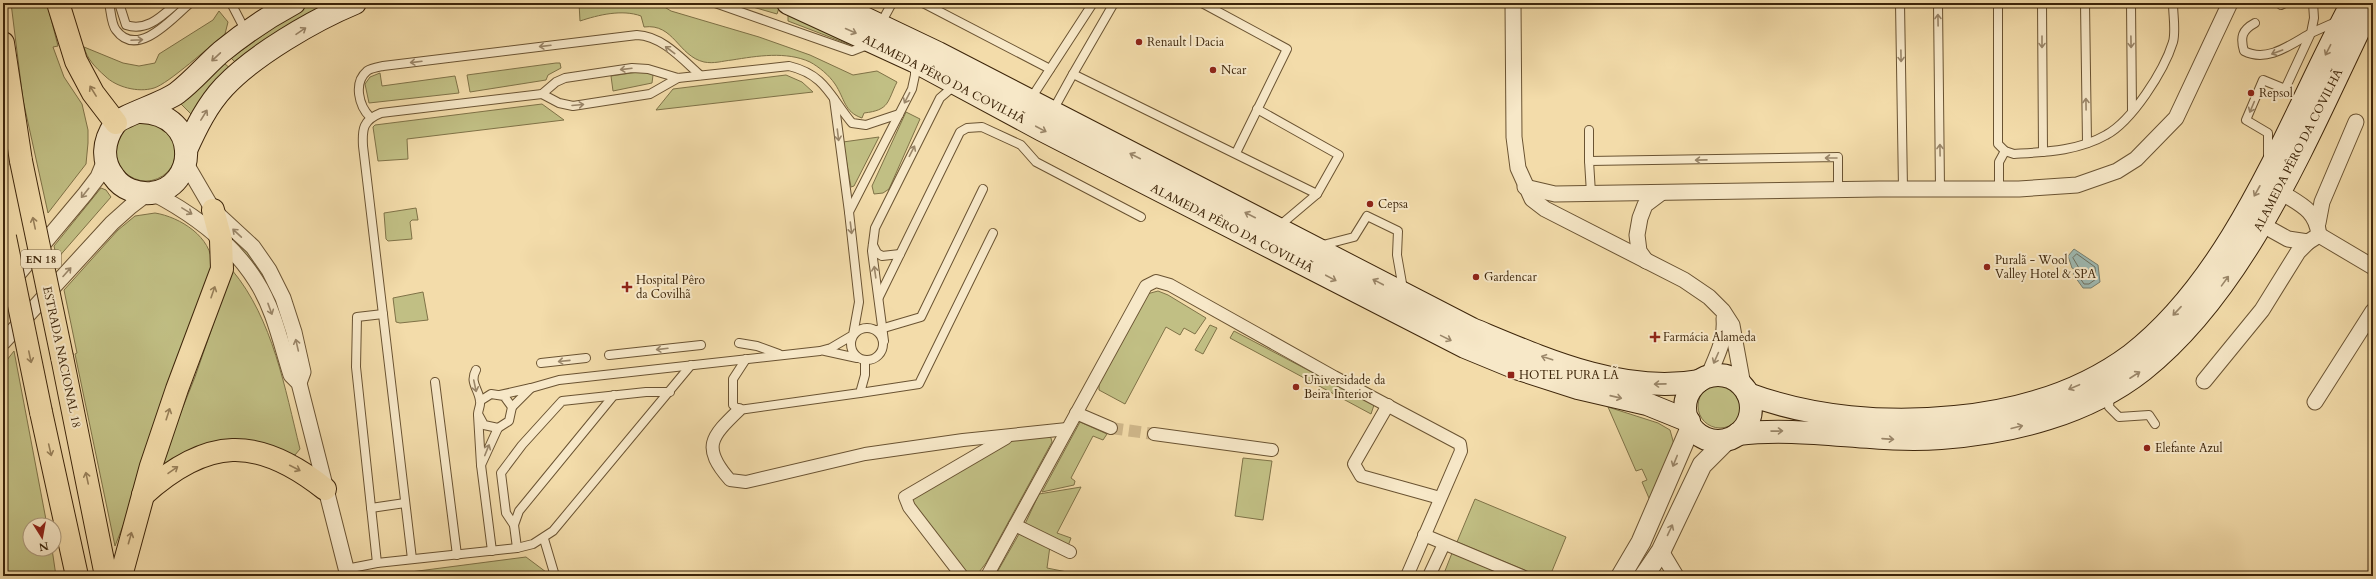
<svg xmlns="http://www.w3.org/2000/svg" width="2376" height="579" font-family="Cardo,serif">
<style>
.green{fill:#c1bf84;stroke:#7f7247}
.water{fill:#9eb9b2;stroke:#777e6f}
.lines{fill:none;stroke-linecap:round;stroke-linejoin:round}
.shore{stroke:#6e6f5e;stroke-width:1}
.pedestrian-tunnel{stroke:#cfb78a;stroke-width:12;stroke-dasharray:12 6;stroke-linecap:butt}
.service-casing{stroke:#6a5332;stroke-width:10}
.pedestrian-casing{stroke:#6a5332;stroke-width:14}
.minor-casing{stroke:#6a5332;stroke-width:17}
.tertiary-casing{stroke:#6a5332;stroke-width:21}
.secondary-casing{stroke:#3d250a;stroke-width:24}
.primary-casing{stroke:#3d250a;stroke-width:24}
.service{stroke:#f7e8c8;stroke-width:8}
.pedestrian{stroke:#f7e8c8;stroke-width:12}
.minor{stroke:#f7e8c8;stroke-width:15}
.tertiary{stroke:#f7e8c8;stroke-width:19}
.secondary{stroke:#f7e8c8;stroke-width:22}
.primary{stroke:#f3dcaa;stroke-width:22}
.primary-bridge-casing{stroke:#3d250a;stroke-width:24;stroke-linecap:butt}
.primary-bridge{stroke:#f3dcaa;stroke-width:22}
.oneway{stroke:#9a8669}
.oneway2{stroke:#98805a}
.poi-dot{fill:#8f2418;stroke:#f7e8c8;stroke-width:1.5}
.labels{text-anchor:middle;stroke-width:4;stroke-linejoin:round;paint-order:stroke}
.shield{fill:#f7e8c8;stroke:#756043;stroke-width:1}
.shield-label{font-size:11px;font-weight:bold;fill:#3d250a}
.poi-label{font-size:12px;fill:#3d250a;stroke:#f7e8c8;text-anchor:start}
.street-label{font-size:12px;fill:#3d250a;stroke:#f7e8c8}
</style>
<rect width="100%" height="100%" fill="#f3dcaa"/>
<filter id="stains"><feTurbulence type="fractalNoise" baseFrequency=".005" numOctaves="4"/><feColorMatrix values="0 0 0 0 .2 0 0 0 0 .09 0 0 0 0 .02 0 0 0 .5 -.17"/></filter>
<radialGradient id="worn" r=".72"><stop offset=".6" stop-color="#630" stop-opacity="0"/><stop offset="1" stop-color="#630" stop-opacity=".3"/></radialGradient>
<!-- green -->
<g class="green">
<polygon points="11,3 47,3 58,46 53,47 64,77 82,104 88,130 88,143 86,164 48,213 23,100"/>
<polygon points="312,3 331,3 238,65 231,58 287,18"/>
<path d="M579,3H658L671,11L759,37L810,55L853,75L877,71L897,82C887,102 890,110 864,113L862,118C844,112 845,99 835,84C829,75 819,67 810,62C786,51 757,56 732,60C722,61 714,64 704,62C678,56 674,23 644,27L641,16C622,9 598,15 580,21Z"/>
<polygon points="739,3 763,3 779,8 777,14"/>
<path d="M219,11L228,22L225,34C211,45 168,84 154,88C138,93 116,87 105,76C95,67 87,59 84,47L123,63L139,66L155,63L159,54L213,20Z"/>
<polygon points="788,15 859,44 848,44 788,21"/>
<polygon points="224,63 232,70 192,115 179,102"/>
<polygon points="556,63 560,63 561,68 548,75 546,80 470,92 467,75"/>
<polygon points="645,71 653,75 652,83 613,91 611,76"/>
<polygon points="380,73 382,86 455,76 459,93 369,103 365,84 370,77"/>
<polygon points="786,75 802,82 813,92 656,110 673,89"/>
<polygon points="542,104 564,120 407,139 408,159 378,161 373,127 375,125"/>
<polygon points="906,112 920,119 889,189 883,193 874,194 872,186"/>
<circle cx="146" cy="151" r="30"/>
<polygon points="879,137 854,186 851,187 843,142"/>
<polygon points="101,188 106,190 111,197 57,259 54,246"/>
<polygon points="416,208 418,220 412,220 410,222 412,239 388,241 386,239 384,213"/>
<path d="M155,213C180,217 212,237 212,265L134,498L115,546L75,354L77,353L64,290L118,230L135,216Z"/>
<path d="M227,234C260,259 272,285 283,323L282,324L269,291L259,272Z"/>
<path d="M232,270C273,319 285,389 300,449L295,455L283,453L163,466L161,462L195,377Z"/>
<polygon points="1158,291 1168,295 1206,318 1195,334 1184,328 1180,335 1166,327 1125,404 1099,390 1099,384 1147,294"/>
<polygon points="423,292 428,320 400,323 396,322 393,298"/>
<polygon points="1210,325 1217,328 1203,354 1195,350"/>
<polygon points="1234,331 1372,404 1374,405 1371,414 1230,338"/>
<polygon points="14,351 47,525 30,525 30,549 52,549 56,576 3,576 3,365"/>
<circle cx="1720" cy="406" r="22"/>
<polygon points="1608,407 1658,423 1670,430 1675,448 1655,512 1642,482 1647,480 1642,469 1636,471"/>
<polygon points="1080,422 1107,434 1103,440 1093,436 1071,478 1075,481 1074,485 1042,492"/>
<polygon points="1047,435 1051,438 1052,442 986,563 976,576 965,576 913,507 912,497 1012,440"/>
<polygon points="1243,458 1272,461 1263,520 1235,516"/>
<polygon points="1081,487 1057,533 1071,538 1068,546 1025,524 1039,494"/>
<polygon points="1475,499 1566,537 1550,576 1539,576 1457,542"/>
<polygon points="1019,534 1050,546 1047,568 1087,576 995,576"/>
<polygon points="1452,553 1506,576 1443,576"/>
<polygon points="526,557 546,572 548,576 395,576 395,574"/>
</g>
<!-- water -->
<polygon class="water" points="2074,249 2098,265 2100,282 2091,288 2083,288 2073,274 2076,270 2072,268 2068,256"/>
<g class="lines">
<!-- shore -->
<polygon class="shore" points="2077,254 2095,267 2096,279 2089,284 2084,284 2078,275 2079,268 2073,258"/>
<!-- pedestrian-tunnel -->
<polyline class="pedestrian-tunnel" points="1111,428 1154,434"/>
<!-- service casing -->
<g class="service-casing">
<g id="service">
<path d="M109,3C111,11 111,24 116,30C137,59 172,19 190,3"/>
<path d="M119,3L126,25C147,32 162,16 177,3"/>
<polyline points="231,3 243,26 241,33"/>
<polyline points="263,3 277,8"/>
<polyline points="715,3 852,51 870,44"/>
<polyline points="923,3 1050,69"/>
<polyline points="1114,3 1073,74 1317,194"/>
<polyline points="1202,3 1287,49 1236,153"/>
<polyline points="1900,3 1903,189"/>
<polyline points="1938,3 1940,189"/>
<path d="M1998,3V144L2005,151L2014,154C2045,152 2078,151 2106,135C2132,121 2164,71 2173,42C2176,31 2173,15 2173,3"/>
<polyline points="2042,3 2043,152"/>
<polyline points="2085,3 2087,143"/>
<polyline points="2131,3 2132,111"/>
<polyline points="2281,5 2285,3"/>
<path d="M2255,23C2242,30 2240,37 2244,51C2267,63 2290,45 2311,33L2314,18L2313,3"/>
<polyline points="880,25 892,3"/>
<polyline points="542,94 559,103 573,106 650,94 678,78"/>
<polyline points="834,99 849,212"/>
<polyline points="1030,100 1093,3"/>
<polyline points="1257,109 1339,155 1317,194 1278,227"/>
<polyline points="1052,112 1073,74"/>
<path d="M370,117C359,106 353,83 367,71C371,68 378,67 383,66L637,35C662,36 682,59 700,75"/>
<polyline points="1589,130 1589,161"/>
<polyline points="2268,160 2268,133 2246,120 2263,80 2285,89 2311,33 2338,21"/>
<polyline points="1999,189 1999,162 2005,151"/>
<polyline points="1591,193 1589,161 1838,157 1838,190"/>
<polyline points="873,245 877,253 882,256 900,254"/>
<polyline points="1319,246 1354,237 1367,216 1398,231 1397,255 1403,289"/>
<polyline points="879,297 960,132 967,128 982,127 1021,145 1036,162 1141,217"/>
<circle cx="867" cy="344" r="16"/>
<polyline points="877,330 921,317 983,189"/>
<polyline points="884,341 872,251 875,228 940,98 954,86"/>
<polyline points="739,343 757,346 779,354"/>
<polyline points="825,351 857,358"/>
<polyline points="609,355 701,345"/>
<polyline points="746,359 733,379 733,405 739,410 860,393 865,375 865,360"/>
<polyline points="541,363 586,358"/>
<path d="M476,370C469,383 479,389 480,401C481,405 478,410 478,414L484,425L498,428L509,421L512,407L504,396L491,394L480,401"/>
<polyline points="435,382 457,555"/>
<polyline points="531,388 559,380 820,351 831,348 853,335 859,302 849,212 912,89 915,75 915,63"/>
<polyline points="860,393 919,384 993,233"/>
<polyline points="2110,394 2109,407 2119,417 2149,415 2155,424"/>
<polyline points="500,395 531,388 512,407"/>
<polyline points="478,415 481,465 498,428"/>
<polyline points="481,465 492,551"/>
<polyline points="371,508 405,503"/>
<polyline points="514,525 519,511 614,395"/>
<polyline points="544,539 555,576"/>
<polyline points="517,548 514,525 506,513 501,473 522,445 562,401 646,392 670,392"/>
<path d="M412,559L363,146C362,129 363,120 381,113L542,94L556,82L565,78L632,68L648,69L678,78L789,66C826,75 830,97 852,123L866,125L899,114"/>
<polyline points="377,563 356,367 357,317 383,314"/>
<polyline points="346,569 377,563 517,548 533,544 553,531 691,365"/>
</g>
</g>
<!-- pedestrian casing -->
<g class="pedestrian-casing">
<g id="pedestrian">
<polyline points="1388,405 1354,464 1361,476 1440,498"/>
<path d="M739,410C711,437 701,447 730,480L746,482L865,454L963,440L1067,429"/>
<polyline points="1076,413 1111,428"/>
<polyline points="1154,434 1272,450"/>
<polyline points="1015,525 1070,552"/>
<polyline points="1424,535 1522,576"/>
<polyline points="962,576 909,507 905,497 1006,438"/>
<polyline points="987,576 1146,286 1156,281 1170,285 1334,377 1460,444 1461,451 1407,576"/>
<polyline points="1429,576 1444,544"/>
</g>
</g>
<!-- minor casing -->
<g class="minor-casing">
<g id="minor">
<polyline points="1513,3 1514,137 1518,168 1532,199 1545,209 1684,280 1709,297 1723,311 1732,325 1743,385"/>
<polyline points="185,162 213,210 253,247 269,270 283,298 294,332 303,372 299,383"/>
<polyline points="1525,187 1555,194 1879,189 2019,189 2077,185 2117,171 2136,159 2176,118 2230,3"/>
<path d="M153,193C193,214 231,241 256,281C274,309 281,344 291,375L299,383L348,576"/>
<polyline points="2318,223 2322,202 2356,122"/>
<path d="M2261,224L2288,239L2308,242L2319,235C2316,209 2299,204 2279,191"/>
<polyline points="2319,235 2373,267"/>
<polyline points="1646,261 1639,251 1637,235 1640,218 1645,205 1661,193"/>
<polyline points="3,292 85,194 98,177 105,160"/>
<polyline points="3,342 112,223 131,206 148,193"/>
<path d="M1708,377C1716,357 1726,340 1724,318"/>
<polyline points="2204,381 2262,310 2298,252 2308,242"/>
<polyline points="2315,402 2373,311"/>
<polyline points="1661,551 1676,576"/>
</g>
</g>
<!-- tertiary casing -->
<g class="tertiary-casing">
<g id="tertiary">
<polyline points="1621,576 1641,542 1691,426"/>
<polyline points="1644,576 1661,551 1702,465 1728,439"/>
</g>
</g>
<!-- secondary casing -->
<g class="secondary-casing">
<g id="secondary">
<polyline points="788,3 914,61 1042,130 1465,347 1516,368 1578,388 1647,404 1689,421"/>
<path d="M833,3L938,53L1472,329C1542,358 1622,395 1699,381"/>
<path d="M141,112C201,114 198,188 151,193C137,194 122,189 114,177C101,161 103,141 115,124C121,116 164,103 177,93C193,81 206,65 221,52C244,33 268,17 294,3"/>
<path d="M186,150C196,128 207,105 224,87C254,55 314,20 355,3"/>
<circle cx="1718" cy="408" r="33"/>
<path d="M1748,394C1813,418 1886,424 1955,417C2017,411 2080,393 2131,355C2237,273 2290,118 2352,3"/>
<path d="M1738,434C1806,426 1873,443 1941,438C2012,433 2087,414 2143,370C2244,290 2305,142 2360,28L2373,6"/>
</g>
</g>
<!-- primary casing -->
<g class="primary-casing">
<g id="primary">
<polyline points="58,3 76,61 93,93 116,123"/>
<polyline points="3,43 21,161"/>
<polyline points="62,357 106,576"/>
<polyline points="41,412 77,576"/>
<path d="M143,495C207,437 257,435 325,489"/>
<polyline points="121,576 151,466 177,389 222,269 221,240 213,210"/>
</g>
</g>
<!-- service -->
<use href="#service" class="service"/>
<!-- pedestrian -->
<use href="#pedestrian" class="pedestrian"/>
<!-- minor -->
<use href="#minor" class="minor"/>
<!-- tertiary -->
<use href="#tertiary" class="tertiary"/>
<!-- secondary -->
<use href="#secondary" class="secondary"/>
<!-- primary -->
<use href="#primary" class="primary"/>
<!-- primary-bridge casing -->
<g class="primary-bridge-casing">
<g id="primary-bridge">
<polyline points="21,161 62,357"/>
<polyline points="5,237 41,412"/>
</g>
</g>
<!-- primary-bridge -->
<use href="#primary-bridge" class="primary-bridge"/>
</g>
<!-- one-way arrows -->
<defs><path id="oneway-shaft" d="M-6 0H5M1.5-3L5.5 0L1.5 3" fill="none" stroke-width="1.6" stroke-linecap="round" stroke-linejoin="round"/></defs>
<g class="oneway">
<use href="#oneway-shaft" transform="translate(1938 20) rotate(-91)"/>
<use href="#oneway-shaft" transform="translate(301 31) rotate(-34)"/>
<use href="#oneway-shaft" transform="translate(851 31) rotate(24)"/>
<use href="#oneway-shaft" transform="translate(137 40) rotate(-3)"/>
<use href="#oneway-shaft" transform="translate(2042 42) rotate(90)"/>
<use href="#oneway-shaft" transform="translate(2131 42) rotate(89)"/>
<use href="#oneway-shaft" transform="translate(545 46) rotate(173)"/>
<use href="#oneway-shaft" transform="translate(670 50) rotate(-143)"/>
<use href="#oneway-shaft" transform="translate(2328 50) rotate(117)"/>
<use href="#oneway-shaft" transform="translate(2277 52) rotate(160)"/>
<use href="#oneway-shaft" transform="translate(1901 56) rotate(89)"/>
<use href="#oneway-shaft" transform="translate(216 57) rotate(137)"/>
<use href="#oneway-shaft" transform="translate(416 62) rotate(173)"/>
<use href="#oneway-shaft" transform="translate(626 69) rotate(173)"/>
<use href="#oneway-shaft" transform="translate(907 98) rotate(117)"/>
<use href="#oneway-shaft" transform="translate(2086 104) rotate(-91)"/>
<use href="#oneway-shaft" transform="translate(578 105) rotate(-5)"/>
<use href="#oneway-shaft" transform="translate(2252 107) rotate(113)"/>
<use href="#oneway-shaft" transform="translate(204 115) rotate(-58)"/>
<use href="#oneway-shaft" transform="translate(1041 129) rotate(28)"/>
<use href="#oneway-shaft" transform="translate(838 135) rotate(83)"/>
<use href="#oneway-shaft" transform="translate(1940 150) rotate(-91)"/>
<use href="#oneway-shaft" transform="translate(912 151) rotate(-63)"/>
<use href="#oneway-shaft" transform="translate(1135 156) rotate(-153)"/>
<use href="#oneway-shaft" transform="translate(1831 158) rotate(180)"/>
<use href="#oneway-shaft" transform="translate(1701 160) rotate(179)"/>
<use href="#oneway-shaft" transform="translate(2257 191) rotate(119)"/>
<use href="#oneway-shaft" transform="translate(85 193) rotate(129)"/>
<use href="#oneway-shaft" transform="translate(187 211) rotate(31)"/>
<use href="#oneway-shaft" transform="translate(1250 215) rotate(-153)"/>
<use href="#oneway-shaft" transform="translate(851 228) rotate(83)"/>
<use href="#oneway-shaft" transform="translate(237 233) rotate(-137)"/>
<use href="#oneway-shaft" transform="translate(67 272) rotate(-48)"/>
<use href="#oneway-shaft" transform="translate(875 272) rotate(-98)"/>
<use href="#oneway-shaft" transform="translate(1331 278) rotate(28)"/>
<use href="#oneway-shaft" transform="translate(2225 281) rotate(-54)"/>
<use href="#oneway-shaft" transform="translate(1378 282) rotate(-152)"/>
<use href="#oneway-shaft" transform="translate(270 309) rotate(70)"/>
<use href="#oneway-shaft" transform="translate(2177 311) rotate(133)"/>
<use href="#oneway-shaft" transform="translate(1446 338) rotate(26)"/>
<use href="#oneway-shaft" transform="translate(297 345) rotate(-103)"/>
<use href="#oneway-shaft" transform="translate(662 349) rotate(173)"/>
<use href="#oneway-shaft" transform="translate(1547 358) rotate(-162)"/>
<use href="#oneway-shaft" transform="translate(1716 358) rotate(114)"/>
<use href="#oneway-shaft" transform="translate(564 361) rotate(174)"/>
<use href="#oneway-shaft" transform="translate(2135 375) rotate(-33)"/>
<use href="#oneway-shaft" transform="translate(1660 384) rotate(179)"/>
<use href="#oneway-shaft" transform="translate(475 386) rotate(78)"/>
<use href="#oneway-shaft" transform="translate(2074 387) rotate(157)"/>
<use href="#oneway-shaft" transform="translate(1616 397) rotate(13)"/>
<use href="#oneway-shaft" transform="translate(2017 427) rotate(-14)"/>
<use href="#oneway-shaft" transform="translate(1777 431) rotate(-1)"/>
<use href="#oneway-shaft" transform="translate(1888 439) rotate(4)"/>
<use href="#oneway-shaft" transform="translate(487 450) rotate(-68)"/>
<use href="#oneway-shaft" transform="translate(1675 461) rotate(112)"/>
<use href="#oneway-shaft" transform="translate(1670 530) rotate(-65)"/>
</g>
<g class="oneway2">
<use href="#oneway-shaft" transform="translate(93 91) rotate(-122)"/>
<use href="#oneway-shaft" transform="translate(34 223) rotate(-102)"/>
<use href="#oneway-shaft" transform="translate(213 292) rotate(-71)"/>
<use href="#oneway-shaft" transform="translate(30 357) rotate(78)"/>
<use href="#oneway-shaft" transform="translate(168 414) rotate(-72)"/>
<use href="#oneway-shaft" transform="translate(50 450) rotate(77)"/>
<use href="#oneway-shaft" transform="translate(295 468) rotate(27)"/>
<use href="#oneway-shaft" transform="translate(173 470) rotate(-35)"/>
<use href="#oneway-shaft" transform="translate(87 478) rotate(-102)"/>
<use href="#oneway-shaft" transform="translate(130 538) rotate(-74)"/>
</g>
<!-- markers -->
<g class="poi-dot">
<circle cx="1139" cy="42" r="4"/>
<circle cx="1213" cy="70" r="4"/>
<circle cx="2251" cy="93" r="4"/>
<circle cx="1370" cy="204" r="4"/>
<circle cx="1987" cy="267" r="4"/>
<circle cx="1476" cy="277" r="4"/>
<path d="M625 281h4v4h4v4h-4v4h-4v-4h-4v-4h4z"/>
<path d="M1653 331h4v4h4v4h-4v4h-4v-4h-4v-4h4z"/>
<rect x="1507" y="371" width="8" height="8" rx="2"/>
<circle cx="1296" cy="387" r="4"/>
<circle cx="2147" cy="448" r="4"/>
</g>
<g class="labels">
<!-- shield labels -->
<rect class="shield" x="21" y="250" width="40" height="18" rx="3"/>
<g class="shield-label">
<text x="41" y="263">EN 18</text>
</g>
<!-- poi labels -->
<g class="poi-label">
<text x="1147" y="46">Renault | Dacia</text>
<text x="1221" y="74">Ncar</text>
<text x="2259" y="97">Repsol</text>
<text x="1378" y="208">Cepsa</text>
<text x="1995" y="264">Puralã - Wool<tspan x="1995" dy="14">Valley Hotel &amp; SPA</tspan></text>
<text x="1484" y="281">Gardencar</text>
<text x="636" y="284">Hospital Pêro<tspan x="636" dy="14">da Covilhã</tspan></text>
<text x="1663" y="341">Farmácia Alameda</text>
<text x="1519" y="379">HOTEL PURA LÃ</text>
<text x="1304" y="384">Universidade da<tspan x="1304" dy="14">Beira Interior</tspan></text>
<text x="2155" y="452">Elefante Azul</text>
</g>
<!-- street labels -->
<g class="street-label">
<text transform="translate(944 79) rotate(27)" y="4">ALAMEDA PÊRO DA COVILHÃ</text>
<text transform="translate(2298 150) rotate(-63)" y="4">ALAMEDA PÊRO DA COVILHÃ</text>
<text transform="translate(1232 228) rotate(27)" y="4">ALAMEDA PÊRO DA COVILHÃ</text>
<text transform="translate(62 357) rotate(78)" y="4">ESTRADA NACIONAL 18</text>
</g>
</g>
<!-- margin -->
<rect width="2376" height="579" fill="none" stroke="#f3dcaa" stroke-width="16"/>
<rect x="4" y="4" width="2368" height="571" fill="none" stroke="#3d250a" stroke-width="2"/>
<rect x="8" y="8" width="2360" height="563" fill="none" stroke="#3d250a"/>
<!-- north arrow -->
<g transform="translate(42 537) rotate(169)"><circle r="19" fill="#f7e8c8" stroke="#ad9a7c"/>
<path d="M0-3L7 15L0 10L-7 15Z" fill="#8f2418"/>
<text y="-6" font-size="11" font-weight="bold" text-anchor="middle" fill="#3d250a">N</text>
</g>
<rect width="100%" height="100%" filter="url(#stains)"/>
<rect width="100%" height="100%" fill="url(#worn)"/>
</svg>
